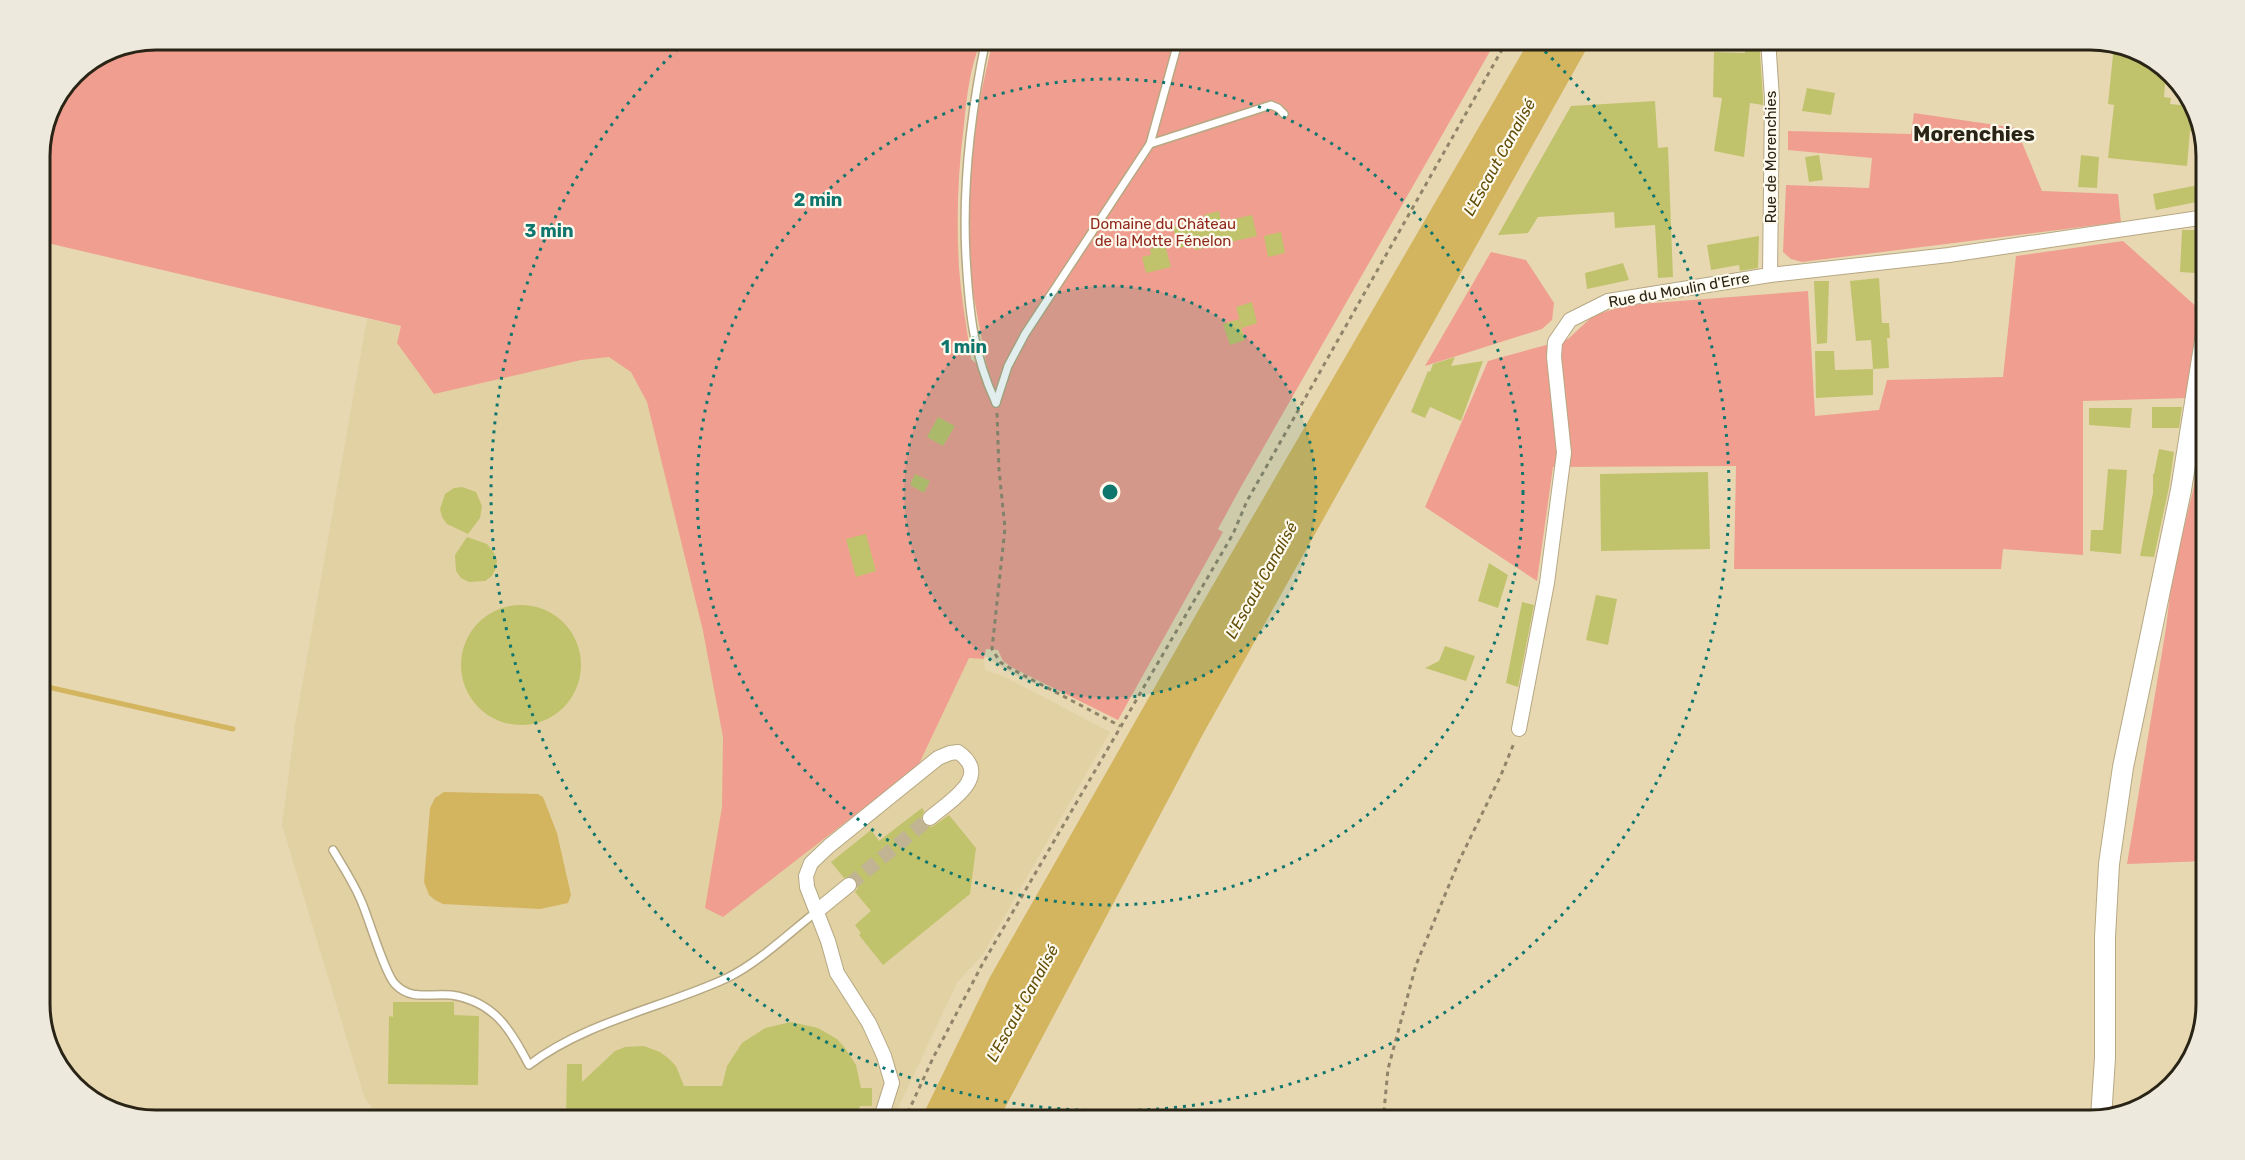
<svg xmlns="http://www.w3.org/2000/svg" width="2245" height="1160" font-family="Rubik,sans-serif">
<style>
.built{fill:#e2d1a3}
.green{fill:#f09e90}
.water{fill:#d3b560}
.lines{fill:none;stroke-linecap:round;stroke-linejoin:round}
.stream{stroke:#d3b560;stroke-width:5}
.building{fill:#c1c36c}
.street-tunnel{stroke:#c1b493;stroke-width:14;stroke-dasharray:14 7;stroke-linecap:butt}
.lane-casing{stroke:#b6a883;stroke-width:10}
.street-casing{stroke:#b6a883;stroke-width:16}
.secondary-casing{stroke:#b6a883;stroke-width:22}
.path{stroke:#90856a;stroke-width:3;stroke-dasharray:4.5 4.5;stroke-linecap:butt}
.lane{stroke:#fff;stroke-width:7}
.street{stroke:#fff;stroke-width:14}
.secondary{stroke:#fff;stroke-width:20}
.ring{fill:none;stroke:#0f766e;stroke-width:3;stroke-dasharray:3 6}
.labels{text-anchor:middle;stroke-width:4.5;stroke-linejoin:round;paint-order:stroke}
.street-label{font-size:15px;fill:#292415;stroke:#fefaee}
.park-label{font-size:15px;fill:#90281d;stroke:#fefaee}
.water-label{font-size:16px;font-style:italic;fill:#614d07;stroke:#fefaee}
.district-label{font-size:21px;font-weight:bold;fill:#292415;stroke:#fefaee}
.rim{fill:none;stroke:#292415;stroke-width:3}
.centre{fill:#0f766e;stroke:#fefaee;stroke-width:3}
.ring-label{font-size:18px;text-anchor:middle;font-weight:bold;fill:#0f766e;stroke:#fefaee;stroke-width:4.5;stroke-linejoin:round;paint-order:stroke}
</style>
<rect width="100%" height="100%" fill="#e7d8b2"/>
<!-- built -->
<polygon class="built" points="958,203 959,269 971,359 888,654 984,659 985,670 1003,676 1110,732 983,954 957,983 892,1121 383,1121 365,1099 282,825 295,725 367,319 401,326 398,343"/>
<!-- green -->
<g class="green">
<path d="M156,39H982C970,66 967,95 964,124C958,172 956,220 959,267C961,298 967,328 971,359L988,373L970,276L969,187L975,121L993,39H1497L1242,485L1218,529L1223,532L1118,720L1013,668L1003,661L998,650L986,649L984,659L969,658L918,766L723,917L705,908L722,807L723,737L703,631L647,402L631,372L609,357L581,360L434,394L397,343L401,326L39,241V148L48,111L73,73L111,48Z"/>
<polygon points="1914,113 2016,128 2042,191 2118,194 2121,222 1802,262 1791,259 1783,252 1786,185 1869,188 1872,158 1788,150 1788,131 1911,134"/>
<polygon points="2123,241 2199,309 2187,398 2083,401 2083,555 2003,549 2001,569 1734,569 1736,466 1553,467 1537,581 1425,507 1488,361 1568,339 1594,315 1628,305 1808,291 1815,416 1879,410 1887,380 2003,377 2016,256"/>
<polygon points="1491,252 1526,260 1554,303 1552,320 1542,329 1425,366"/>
<polygon points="2206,402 2206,861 2127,864 2166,628 2172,577 2194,486"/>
</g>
<!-- water -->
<g class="water">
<polygon points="1530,39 1592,39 1203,734 998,1121 920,1121 990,977 1202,604"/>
<polygon points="444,792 538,794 543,797 557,833 571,895 568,903 540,909 443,904 435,900 429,895 424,882 430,808 435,798"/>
</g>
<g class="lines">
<!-- stream -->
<polyline class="stream" points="39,685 233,729"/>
</g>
<!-- building -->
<g class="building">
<polygon points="1743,39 1759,39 1763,98 1763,105 1750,103 1744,157 1714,151 1722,98 1713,97 1714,52 1745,53"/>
<polygon points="2114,45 2141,51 2166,73 2164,97 2171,98 2170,104 2192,106 2200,132 2190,131 2187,166 2108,158 2114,105 2108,104"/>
<polygon points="1807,88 1835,93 1831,115 1802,111"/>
<polygon points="1655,101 1658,148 1668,147 1673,277 1658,278 1655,225 1615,228 1614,212 1538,217 1528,233 1498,235 1571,106"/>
<polygon points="1819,155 1823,180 1809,182 1805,157"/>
<polygon points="2081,155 2099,157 2097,188 2078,187"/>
<polygon points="2203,184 2202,201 2156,210 2153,194"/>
<polygon points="1219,211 1221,222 1252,215 1257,236 1195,250 1193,245 1178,248 1173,227 1205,219 1204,215"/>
<polygon points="2182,230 2201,230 2200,266 2195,266 2195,273 2180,272"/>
<polygon points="1281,232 1285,253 1268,257 1264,236"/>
<polygon points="1759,236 1758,268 1740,271 1739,265 1711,270 1707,245"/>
<polygon points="1165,245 1171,267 1146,273 1142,257 1151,255 1150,249"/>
<polygon points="1623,263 1629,280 1587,289 1585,273"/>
<polygon points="1879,278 1882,323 1889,323 1890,338 1887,338 1889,368 1873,369 1871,340 1856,341 1850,281"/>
<polygon points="1814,281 1829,281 1827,343 1817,344"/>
<polygon points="1252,302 1257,323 1242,328 1236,307"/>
<polygon points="1239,319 1245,340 1230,345 1223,324"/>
<polygon points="1815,351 1834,351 1835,370 1873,369 1873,395 1816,398"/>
<polygon points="1455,357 1451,366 1483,361 1461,421 1430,407 1425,418 1411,412 1428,371 1430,372 1433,364"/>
<polygon points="2152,407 2182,407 2179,428 2152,428"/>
<polygon points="2089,408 2132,408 2130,428 2089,425"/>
<polygon points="938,417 955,426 943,446 927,437"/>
<polygon points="2159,449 2174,452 2169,487 2154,557 2140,556 2153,493 2153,474 2154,474"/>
<polygon points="2108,469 2127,470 2121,554 2090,551 2091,530 2103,530"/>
<polygon points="1708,472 1710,549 1601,551 1600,474"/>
<polygon points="915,474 930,481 924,493 910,485"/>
<polygon points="462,487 476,492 482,506 480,518 468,534 447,524 442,517 440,509 445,494 454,488"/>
<polygon points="866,534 876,571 856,577 846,539"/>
<polygon points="467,537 487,544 494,553 497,560 496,568 492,576 485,581 469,582 461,578 456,571 455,555"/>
<polygon points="1489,563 1508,575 1498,608 1478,601"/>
<polygon points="1596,595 1617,599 1608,645 1586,640"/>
<polygon points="1522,602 1534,605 1518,687 1506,683"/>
<circle cx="521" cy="665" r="60"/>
<polygon points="1445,646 1475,656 1466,681 1425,668 1439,661"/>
<polygon points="922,808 924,811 921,819 923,824 932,827 949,815 976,848 970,894 883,965 859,935 861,933 855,925 871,911 855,892 858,888 856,880 852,876 844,878 831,862 871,830 879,841"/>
<polygon points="393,1002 454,1002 454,1015 479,1016 478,1085 388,1084 389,1016 393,1017"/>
<polygon points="791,1022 818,1028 837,1039 845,1048 856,1065 861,1088 872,1088 872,1106 860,1106 855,1121 729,1121 727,1116 679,1116 674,1121 599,1121 566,1118 567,1064 582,1064 582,1082 615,1051 625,1047 644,1046 660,1052 668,1058 676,1066 684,1086 722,1086 727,1066 742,1043 765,1028"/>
</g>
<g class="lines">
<!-- street-tunnel -->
<polyline class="street-tunnel" points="849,885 930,818"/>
<!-- lane casing -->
<g class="lane-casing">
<g id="lane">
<path d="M986,39C971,111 962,183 966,257C969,310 973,354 996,403"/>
<polyline points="1150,144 1271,105 1278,108 1284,114"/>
<polyline points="996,403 1008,366 1025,334 1150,144 1179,39"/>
<path d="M333,850C343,867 355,885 362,903C369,919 385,974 395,984C411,1001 429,993 451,995C494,1001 511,1030 529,1065C587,1021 662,1008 727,978C758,963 789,933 816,912"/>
</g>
</g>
<!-- street casing -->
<g class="street-casing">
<g id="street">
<polyline points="1768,39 1772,98 1770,275"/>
<polyline points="1519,729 1547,583 1564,453 1554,357 1555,342 1570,320 1608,301 1770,275 1949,255 2206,217"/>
<polyline points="817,911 849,885"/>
<path d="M880,1121L892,1083L884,1056L869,1023L837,973L828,941L807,887L806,876L811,863L829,846L938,758L950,753L958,752C993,776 950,801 930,818"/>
</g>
</g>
<!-- secondary casing -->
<g class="secondary-casing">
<polyline id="secondary" points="2101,1118 2105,1058 2105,937 2109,864 2123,767 2181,490 2206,334"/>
</g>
<!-- path -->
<g class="path">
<polyline points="997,413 999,470 1005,528 992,649 1000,662 1006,666 1120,726"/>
<polyline points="904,1121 933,1058 983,963 1233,534 1247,501 1508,39"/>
<polyline points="1383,1121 1388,1069 1416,965 1459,861 1501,775 1514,743"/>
</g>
<!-- lane -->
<use href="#lane" class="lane"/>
<!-- street -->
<use href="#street" class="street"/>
<!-- secondary -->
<use href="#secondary" class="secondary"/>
</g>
<!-- distance rings -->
<circle cx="1110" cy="492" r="206" fill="#0f766e" fill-opacity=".12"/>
<g class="ring">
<circle cx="1110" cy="492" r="206"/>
<circle cx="1110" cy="492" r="413"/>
<path d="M1532 39A619 619 0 1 1 688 39"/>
</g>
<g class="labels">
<!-- street labels -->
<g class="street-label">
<text transform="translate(1771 157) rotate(-90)" y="5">Rue de Morenchies</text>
<text transform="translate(1679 290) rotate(-10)" y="5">Rue du Moulin d'Erre</text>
</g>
<!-- park labels -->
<g class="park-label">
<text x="1163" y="229">Domaine du Château<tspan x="1163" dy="17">de la Motte Fénelon</tspan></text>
</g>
<!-- water labels -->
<g class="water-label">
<text transform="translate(1499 157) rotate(-61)" y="6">L'Escaut Canalisé</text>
<text transform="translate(1261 580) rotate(-61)" y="6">L'Escaut Canalisé</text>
<text transform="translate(1022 1003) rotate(-61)" y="6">L'Escaut Canalisé</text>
</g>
<!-- district labels -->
<g class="district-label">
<text x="1974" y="141">Morenchies</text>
</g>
</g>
<!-- crop -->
<path d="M0 0H2245V1160H0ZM156 50H2090A106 106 0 0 1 2196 156V1004A106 106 0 0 1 2090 1110H156A106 106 0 0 1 50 1004V156A106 106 0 0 1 156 50Z" fill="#ede9dd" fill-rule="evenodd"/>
<path class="rim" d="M156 50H2090A106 106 0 0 1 2196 156V1004A106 106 0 0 1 2090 1110H156A106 106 0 0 1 50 1004V156A106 106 0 0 1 156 50Z"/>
<circle cx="1110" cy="492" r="9" class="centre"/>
<g class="ring-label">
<text x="818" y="206">2 min</text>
<text x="549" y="237">3 min</text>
<text x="964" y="353">1 min</text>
</g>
</svg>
